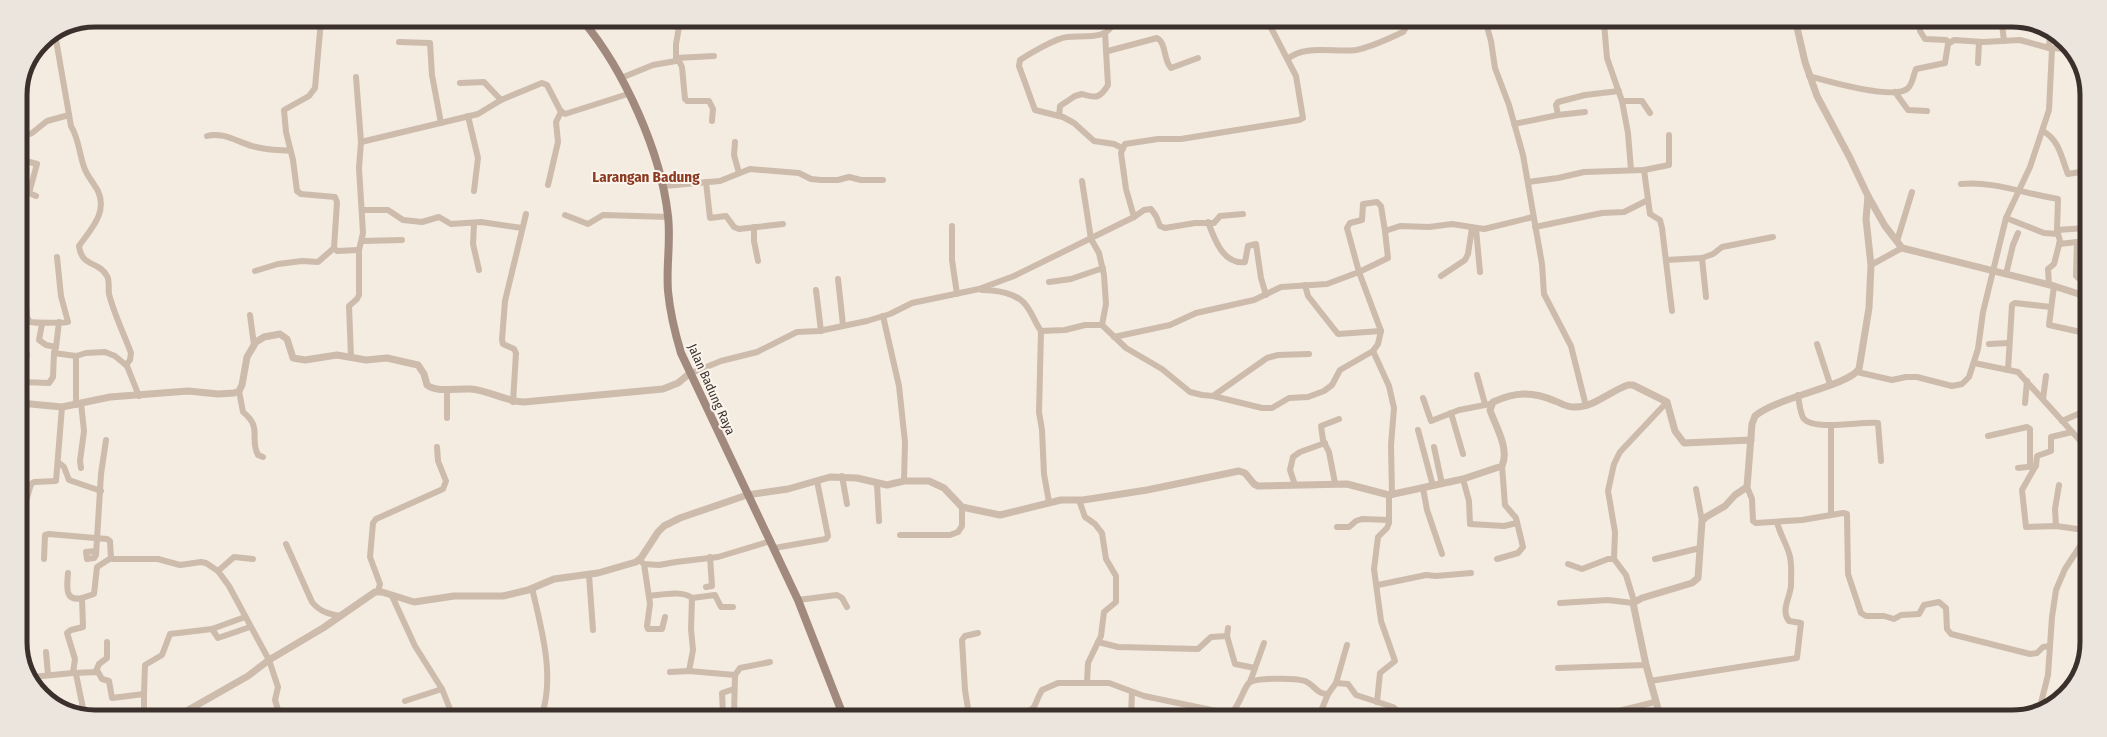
<svg xmlns="http://www.w3.org/2000/svg" width="2107" height="737" font-family="'Fira Sans Condensed',sans-serif">
<style>
.lines{fill:none;stroke-linecap:round;stroke-linejoin:round}
.minor{stroke:#cdbbac;stroke-width:6}
.tertiary{stroke:#cdbbac;stroke-width:7}
.secondary{stroke:#a18a7d;stroke-width:8}
.labels{text-anchor:middle;stroke-width:4;stroke-linejoin:round;paint-order:stroke}
.street-label{font-size:13px;fill:#3b302b;stroke:#fbf5ee}
.quarter-label{font-size:15px;font-weight:bold;fill:#8c3b22;stroke:#fbf5ee}
.rim{fill:none;stroke:#3b302b;stroke-width:5}
</style>
<rect width="100%" height="100%" fill="#f4ebe1"/>
<g class="lines">
<!-- minor -->
<g class="minor">
<polyline points="321,20 315,88 309,96 284,110 286,132 293,160 297,191 301,194 335,197 337,202 334,248 337,251 359,250"/>
<path d="M1113,22C1109,41 1081,35 1067,37C1056,38 1029,54 1020,60L1019,66L1035,110L1063,117L1074,123L1094,141L1114,144L1122,148"/>
<polyline points="1486,23 1491,41 1495,68 1509,105 1523,155 1542,264 1544,294 1571,346 1586,406"/>
<polyline points="1604,23 1607,58 1622,101 1642,101 1650,113"/>
<polyline points="1920,24 1920,31 1925,39 1946,40 1949,42"/>
<polyline points="2002,24 2004,41"/>
<path d="M55,34L71,126C79,139 79,153 84,167C87,176 93,182 98,191C108,213 90,230 79,246C82,268 98,260 107,276C110,281 108,288 109,294C114,314 124,334 131,353L130,360L126,365"/>
<polyline points="399,42 430,43 432,75 441,123"/>
<polyline points="2049,48 2050,34"/>
<path d="M1108,51L1157,38C1167,44 1163,60 1171,68L1198,58"/>
<polyline points="676,58 714,56"/>
<path d="M1288,59C1303,44 1336,53 1356,50C1372,47 1388,39 1403,32L1405,29L1404,23"/>
<polyline points="676,61 679,61 682,67 685,99 687,101 709,101 713,109 712,121"/>
<polyline points="1978,63 1979,42"/>
<path d="M1809,76C1827,81 1892,100 1907,89C1913,85 1913,75 1916,69L1945,63L1948,44L1954,40L1983,42L2020,40L2049,48L2071,49"/>
<polyline points="356,77 361,142"/>
<polyline points="621,78 653,65 676,61 676,44 679,27 665,25 661,21"/>
<polyline points="460,83 484,82 501,100"/>
<polyline points="1895,92 1908,110 1927,111"/>
<polyline points="1622,101 1628,133 1631,170"/>
<polyline points="1558,115 1556,105 1558,102 1585,95 1619,91"/>
<polyline points="468,116 478,158 474,191"/>
<path d="M1059,116L1060,106L1075,96L1082,94C1095,98 1100,99 1108,85L1105,33"/>
<polyline points="1514,124 1558,115 1585,112"/>
<path d="M2043,131C2060,141 2061,157 2068,174L2086,171"/>
<path d="M207,136C223,131 241,144 256,147C267,150 279,150 290,151"/>
<polyline points="20,138 32,133 47,121 69,115"/>
<polyline points="735,142 734,155 739,173"/>
<polyline points="20,157 24,159 26,163 20,178"/>
<polyline points="26,161 37,164 29,193 36,196"/>
<polyline points="1644,170 1650,214 1660,220 1662,228 1672,311"/>
<polyline points="1082,181 1091,239 1099,253 1104,275 1106,304 1102,325"/>
<polyline points="706,182 710,218 726,216 734,227 739,229 783,224"/>
<polyline points="1528,182 1558,178 1584,172 1644,170 1669,165 1669,135"/>
<path d="M1961,184C1995,181 2025,194 2058,199L2057,230L2060,241L2054,264L2048,269L2049,285"/>
<polyline points="548,185 558,142 556,122 561,112"/>
<polyline points="664,186 720,181 750,169 799,173 811,179 821,180 838,180 849,177 861,180 883,180"/>
<polyline points="363,210 388,210 403,220 422,222 439,217 451,224 481,222 522,228"/>
<polyline points="565,215 588,224 603,215 669,217"/>
<polyline points="1134,217 1144,210 1151,209 1156,216 1160,226 1165,228 1195,223 1214,223 1220,216 1243,214"/>
<polyline points="2006,218 2044,233 2058,234"/>
<path d="M1208,222C1214,238 1223,265 1245,262L1248,246L1256,244L1261,278L1266,295"/>
<polyline points="474,224 473,244 479,270"/>
<polyline points="952,226 952,260 957,294"/>
<polyline points="754,227 754,241 758,261"/>
<polyline points="1535,227 1602,213 1624,212 1648,200"/>
<polyline points="1476,229 1480,272"/>
<polyline points="2057,230 2086,228"/>
<path d="M20,233L27,317L30,322C34,323 65,323 68,322L61,296L57,257"/>
<polyline points="362,241 402,240"/>
<polyline points="1897,241 1912,192"/>
<polyline points="2077,242 2076,276 2078,278 2086,279"/>
<polyline points="2059,244 2086,241"/>
<polyline points="1702,258 1706,297"/>
<polyline points="1666,260 1702,258 1713,254 1722,247 1773,237"/>
<polyline points="1871,265 1902,248"/>
<polyline points="255,271 278,264 302,261 318,262 334,248"/>
<polyline points="2006,274 2013,245 2018,233"/>
<polyline points="1441,276 1465,260 1468,254 1472,228"/>
<polyline points="838,279 843,325"/>
<polyline points="1049,282 1071,279 1103,268"/>
<polyline points="1305,285 1308,296 1338,334 1381,331"/>
<polyline points="2054,286 2049,325 2085,333"/>
<polyline points="816,290 821,331"/>
<path d="M982,290C996,290 1016,293 1025,304C1032,312 1035,323 1041,331L1065,330L1085,325H1102L1126,348L1162,369L1190,392L1202,395L1213,396L1267,358L1278,355L1309,354"/>
<polyline points="250,315 254,345"/>
<polyline points="883,316 899,386 905,442 904,481"/>
<polyline points="42,324 39,340 46,345 56,347 54,353 76,356 86,353 105,352 115,356 127,366 139,396"/>
<polyline points="1041,331 1039,412 1042,430 1044,474 1049,502"/>
<polyline points="1114,337 1170,325 1196,313 1254,300 1281,287 1327,284 1359,272 1388,258 1385,231 1400,226 1429,227 1452,224 1484,229 1533,217"/>
<polyline points="1817,344 1830,384"/>
<polyline points="1989,344 2009,343"/>
<polyline points="56,347 59,322"/>
<polyline points="20,349 27,354 20,399"/>
<polyline points="1373,351 1378,344 1381,331 1359,272 1347,228 1350,223 1362,220 1363,204 1377,202 1381,206 1385,231"/>
<polyline points="351,357 349,306 357,299 359,295 359,250 363,233 359,168 361,142 478,114 501,100 542,83 547,85 560,110 565,114 628,94"/>
<polyline points="1974,363 2018,372 2085,446"/>
<polyline points="2008,370 2012,305 2015,303 2051,307"/>
<polyline points="1857,372 1892,380 1906,377 1917,377 1952,386 1962,384 1969,377 1978,349 1983,312 2006,218 2030,167 2049,110 2052,49"/>
<polyline points="689,374 721,361 757,352 797,332 819,331 867,321 890,314 912,303 979,289 1014,276 1134,217 1126,189 1121,153 1125,144 1158,139 1181,139 1299,120 1303,118 1296,76 1268,22"/>
<polyline points="1477,375 1485,404"/>
<polyline points="23,382 49,383 53,377 54,353"/>
<polyline points="447,389 447,418"/>
<path d="M239,391L243,412C263,428 249,438 258,455L263,457"/>
<path d="M1798,395C1799,401 1800,414 1804,419C1815,431 1863,421 1878,423L1881,461"/>
<polyline points="1213,396 1262,408 1272,408 1289,398 1308,397 1324,391 1332,385 1340,370 1373,351 1389,386 1394,408 1391,445 1392,495"/>
<polyline points="1423,398 1431,421 1459,410 1490,404"/>
<polyline points="2043,399 2046,376"/>
<polyline points="513,402 516,353 514,349 503,344 502,340 505,301 526,214"/>
<polyline points="2025,403 2027,381"/>
<polyline points="76,405 76,356"/>
<polyline points="1451,413 1463,454"/>
<polyline points="2062,421 2085,411"/>
<polyline points="1831,425 1831,514"/>
<polyline points="1418,430 1433,486"/>
<polyline points="1988,436 2027,427 2030,429 2030,466"/>
<polyline points="1434,447 1442,484"/>
<polyline points="58,462 64,467 69,480 101,491"/>
<polyline points="2035,467 2022,490 2026,527 2056,526 2084,530"/>
<polyline points="81,468 80,461 84,431 81,403"/>
<polyline points="2018,468 2036,466 2037,456 2051,451 2051,437 2072,432"/>
<polyline points="842,476 847,504"/>
<polyline points="1463,479 1469,501 1470,524 1504,526 1517,523"/>
<polyline points="1335,483 1329,452 1323,440 1321,426 1339,419"/>
<polyline points="877,484 879,521"/>
<polyline points="1295,485 1290,470 1293,457 1300,452 1325,443"/>
<polyline points="1747,487 1752,499 1753,521 1756,523 1802,520 1843,513 1847,514 1848,574 1861,613 1866,616 1884,616 1894,619 1901,615 1919,614 1924,605 1939,602 1946,608 1947,629 1951,634 2030,654 2037,653 2043,647 2050,646"/>
<polyline points="1423,488 1427,510 1442,554"/>
<polyline points="1696,489 1702,521"/>
<polyline points="1079,500 1085,517 1095,524 1102,533 1106,559 1116,576 1116,602 1104,612 1101,636 1088,663 1087,683"/>
<polyline points="20,522 31,484 34,482 56,481 62,407"/>
<polyline points="2056,526 2055,509 2059,485"/>
<polyline points="1337,527 1349,527 1356,521 1362,519 1389,520"/>
<polyline points="900,535 950,535 958,532 962,526 962,507"/>
<path d="M286,544L312,602C320,612 329,614 341,616"/>
<polyline points="774,548 826,539 828,536 817,481"/>
<polyline points="95,551 86,552 87,559 94,558 96,555 101,474 106,440"/>
<polyline points="44,559 45,535 49,534 107,539 110,541 111,558 113,559 158,559 180,565 201,562 206,563 218,571 229,586 269,660 278,687 275,700 279,713"/>
<polyline points="1497,559 1518,553 1523,547 1516,518 1505,505 1502,466"/>
<polyline points="1614,559 1615,532 1608,491 1614,464 1620,452 1667,402"/>
<polyline points="1655,559 1700,548"/>
<polyline points="639,560 644,564 659,565 676,562 718,557 771,541"/>
<polyline points="644,564 650,604 647,626 648,629 662,629 665,617"/>
<polyline points="1568,564 1582,569 1608,559 1614,559 1626,575 1634,601"/>
<polyline points="218,571 234,557 253,559"/>
<path d="M68,573C67,586 64,602 82,598"/>
<polyline points="589,575 593,630"/>
<polyline points="1378,585 1426,575 1436,576 1471,573"/>
<polyline points="706,587 712,586 710,557"/>
<path d="M532,588C541,627 555,675 542,714"/>
<polyline points="378,591 380,584 370,557 373,523 376,519 443,489 446,481 438,461 437,447"/>
<polyline points="392,596 415,646 442,689 452,714"/>
<path d="M649,596C661,595 682,590 692,598L691,629L693,650L689,671"/>
<polyline points="692,598 715,595 721,607 733,607"/>
<polyline points="798,600 837,595 842,598 847,607"/>
<polyline points="1560,603 1608,600 1633,603"/>
<polyline points="1228,628 1227,636 1235,664 1255,668"/>
<polyline points="212,629 218,638 250,627"/>
<polyline points="1098,642 1118,647 1198,649 1211,637 1227,636"/>
<polyline points="46,652 48,675"/>
<polyline points="1558,668 1646,665"/>
<polyline points="96,671 99,664 107,658 107,642"/>
<polyline points="670,672 689,671 735,675 734,714"/>
<polyline points="73,673 98,672 102,679 109,681 112,698 144,694 144,713"/>
<polyline points="76,674 84,713"/>
<polyline points="735,675 740,668 770,662"/>
<polyline points="32,677 73,673 75,659 67,633 71,630 83,627 82,598 94,594 97,567 111,558"/>
<path d="M1650,681L1797,658L1801,623L1789,621C1780,610 1791,596 1791,585C1791,576 1792,566 1790,557C1788,546 1780,535 1777,522"/>
<polyline points="1250,682 1264,643"/>
<polyline points="1336,683 1348,684 1356,695 1393,707 1404,716"/>
<polyline points="144,694 145,665 162,655 170,634 212,629 245,617"/>
<polyline points="405,701 442,689"/>
<polyline points="1377,702 1380,673 1395,661 1381,621 1374,569 1378,537 1387,528 1389,523 1389,495"/>
<polyline points="2040,707 2048,675 2052,617 2056,590 2065,569 2084,540"/>
<polyline points="723,714 722,693 734,689"/>
<polyline points="969,715 965,690 962,640 965,636 978,633"/>
<path d="M1013,715C1041,708 1030,711 1042,690L1058,683H1109L1144,696L1226,713L1233,711C1240,703 1242,693 1248,684C1253,677 1296,678 1305,681C1315,685 1316,694 1328,694"/>
<polyline points="1131,715 1132,692"/>
<polyline points="1319,716 1328,694 1336,683 1347,645"/>
<polyline points="1598,716 1655,702"/>
</g>
<!-- tertiary -->
<g class="tertiary">
<polyline points="1796,23 1805,62 1817,96 1850,158 1868,196 1885,226 1902,248 2054,286 2085,296"/>
<path d="M20,403L62,407L110,397L188,391L218,394L234,393L239,391L242,385L247,357L256,342L264,337L280,334L287,339L293,358L305,360L337,355L366,360L387,358L418,365L424,374L427,385C438,393 456,388 470,389C489,390 504,401 524,402L663,389L678,383L689,374"/>
<path d="M183,713L248,676L269,660L323,628L375,592H382L414,602L454,596H503L528,590L554,579L598,573L636,562L641,558L658,532L664,526L680,518L747,495L788,489L830,477L857,478L887,485L904,481H929L944,488L962,507L1000,515L1061,500H1083L1147,490L1239,471L1245,473L1254,484L1258,486L1347,484L1389,495L1463,479L1502,466C1510,449 1495,425 1490,410L1493,402C1515,392 1532,391 1555,401C1561,403 1568,408 1575,407C1595,407 1610,391 1628,385H1633L1667,402L1675,431L1684,443L1751,440"/>
<path d="M1660,716L1646,665L1633,603L1642,598L1692,583L1698,578L1702,521L1706,517L1725,506L1735,495L1747,487L1752,424L1755,416C1777,397 1848,386 1859,369L1869,308L1871,265L1866,219L1868,196"/>
</g>
<!-- secondary -->
<path class="secondary" d="M583,21C624,70 661,152 668,216C671,241 666,266 668,291C670,313 675,333 681,353L798,600L843,715"/>
</g>
<g class="labels">
<!-- street labels -->
<g class="street-label">
<text transform="translate(712 389) rotate(66)" y="5">Jalan Badung Raya</text>
</g>
<!-- quarter labels -->
<g class="quarter-label">
<text x="646" y="182">Larangan Badung</text>
</g>
</g>
<!-- crop -->
<path d="M0 0H2107V737H0ZM95 27H2012A68 68 0 0 1 2080 95V642A68 68 0 0 1 2012 710H95A68 68 0 0 1 27 642V95A68 68 0 0 1 95 27Z" fill="#ece5de" fill-rule="evenodd"/>
<path class="rim" d="M95 27H2012A68 68 0 0 1 2080 95V642A68 68 0 0 1 2012 710H95A68 68 0 0 1 27 642V95A68 68 0 0 1 95 27Z"/>
</svg>
